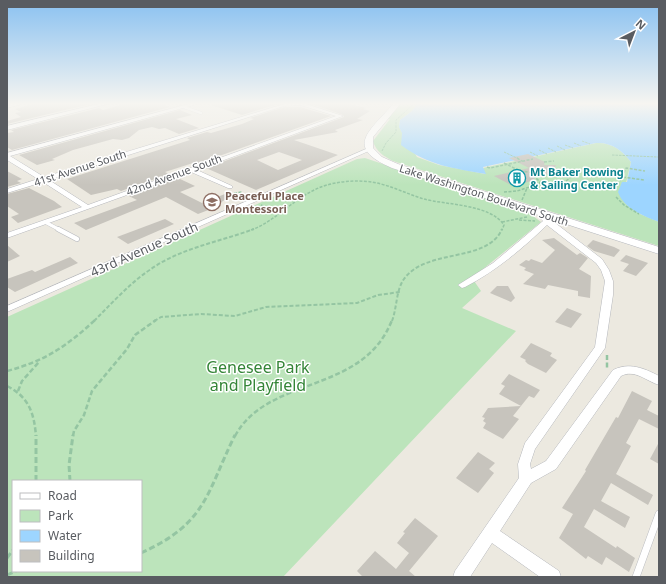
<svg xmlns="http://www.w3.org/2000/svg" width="666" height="584" font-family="'Noto Sans',sans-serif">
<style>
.green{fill:#bce4bb;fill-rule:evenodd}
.water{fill:#9dd5ff}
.building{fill:#c7c4bd;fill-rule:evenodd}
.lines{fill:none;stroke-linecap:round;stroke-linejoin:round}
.lane-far3-casing{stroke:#b6b8bd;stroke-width:3}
.lane-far2-casing{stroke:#b6b8bd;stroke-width:4}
.lane-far1-casing{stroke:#b6b8bd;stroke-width:5.5}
.lane-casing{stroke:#b6b8bd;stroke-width:8}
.street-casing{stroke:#b6b8bd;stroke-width:1}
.secondary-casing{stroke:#b6b9bf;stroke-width:1}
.path-far4{stroke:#94c5a2;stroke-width:1;stroke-dasharray:2.5 1;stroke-linecap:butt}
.path-far3{stroke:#94c5a2;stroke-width:1.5;stroke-dasharray:3 1.5;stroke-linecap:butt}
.path-far2{stroke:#94c5a2;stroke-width:2;stroke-dasharray:4 2;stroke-linecap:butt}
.path-far1{stroke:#94c5a2;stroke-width:2.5;stroke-dasharray:5 2.5;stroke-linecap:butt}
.path{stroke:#94c5a2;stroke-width:3;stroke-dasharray:6 3;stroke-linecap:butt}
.lane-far3{stroke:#fff;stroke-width:2.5}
.lane-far2{stroke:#fff;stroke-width:3.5}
.lane-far1{stroke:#fff;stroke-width:4.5}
.lane{stroke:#fff;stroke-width:7}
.street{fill:#fff;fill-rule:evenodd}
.secondary{fill:#fff;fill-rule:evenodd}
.labels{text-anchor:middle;stroke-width:3;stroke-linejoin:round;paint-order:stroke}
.far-street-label{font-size:11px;fill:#595c61;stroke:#fff}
.far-culture-label{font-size:11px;font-weight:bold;fill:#0d838f;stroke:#fff;text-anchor:start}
.far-education-label{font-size:11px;font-weight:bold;fill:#785e54;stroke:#fff;text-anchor:start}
.street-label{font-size:13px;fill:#595c61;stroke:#fff}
.near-park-label{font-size:16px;fill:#348537;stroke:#fff}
</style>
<rect width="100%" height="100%" fill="#ece9e0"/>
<!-- green -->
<g class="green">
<path d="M398,103H418L412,111L400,120L399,127L417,157L439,165L485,174L483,168L596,143C611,142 622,150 631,162L626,183V204L640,214L659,222V246L393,161C384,156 376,152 373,141L390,119L383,120Z"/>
<path d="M365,158L529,213L541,222L472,278L481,291L462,308L516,331L283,577H7V317L357,159ZM13,481H141V571H13Z"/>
</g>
<!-- water -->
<path class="water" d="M418,103H659V222C644,216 624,209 618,192L622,182H627L631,162C622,150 611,142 596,143L483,167L486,174C453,168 429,166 401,145L402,133L399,127L400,120L412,111Z"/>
<!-- building -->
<g class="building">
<polygon points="37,103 88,103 90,104 7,124 7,121 21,117 15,113 21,112 15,109"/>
<polygon points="128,103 160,103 170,107 12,150 7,147 7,133 14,132 11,130 99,108 103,110"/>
<polygon points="211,103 281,103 242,115 211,105"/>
<path d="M309,103H344L366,108L363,109L370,111L357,119L363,120L335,130L338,132L294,140L338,155L256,190L206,168L344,117L343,115ZM279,152L302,160L278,170L257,160Z"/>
<polygon points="284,107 300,107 331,116 197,164 193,163 165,172 169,174 121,191 117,189 91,195 67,179 190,140 187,138 207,132 211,133 242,124 254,119 250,118"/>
<polygon points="180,110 192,115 176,119 199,128 179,134 165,128 159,129 152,127 139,130 129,138 122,140 113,139 73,150 52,159 55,160 37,165 19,155"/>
<polygon points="528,154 545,162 544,165 556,165 553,172 550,175 533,173 535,180 513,186 494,176 529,168 509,158"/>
<polygon points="7,171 22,179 17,181 21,183 7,187"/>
<polygon points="178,178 195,186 180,192 202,203 230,192 232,195 211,209 198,214 166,197 86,230 74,223 137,200 129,196"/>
<polygon points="29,188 54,201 62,207 18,223 11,217 19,214 7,206 7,194"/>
<polygon points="165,219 174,224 128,244 117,237"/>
<polygon points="554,238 577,255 580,253 588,258 579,269 591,276 590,298 578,296 578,291 548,285 545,289 523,284 534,274 524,270 526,268 519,265 526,260 529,261 531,259 542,263 555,250 542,240"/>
<polygon points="593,240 614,247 620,250 614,257 594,251 587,246"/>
<polygon points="7,245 20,256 7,262"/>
<polygon points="626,255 648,263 636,276 623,271 629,264 620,261"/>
<polygon points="70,257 78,263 15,292 7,287 7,279 32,270 35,272"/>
<polygon points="497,286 508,286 515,298 511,302 490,293"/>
<polygon points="567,308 582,314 571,328 555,322"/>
<polygon points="531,343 552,353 550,356 557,360 546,373 528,364 525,361 526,360 520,357"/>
<polygon points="509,374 540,390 534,398 529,396 521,406 499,394 505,386 501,384"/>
<polygon points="632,391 652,401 647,410 659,416 659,429 639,419 626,443 631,446 616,474 653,495 648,505 611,483 601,501 630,517 625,528 594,509 584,527 616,548 617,546 635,558 629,572 606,557 602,565 588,556 586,559 559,538 573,514 562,508 586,471 585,470 616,417 618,418"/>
<polygon points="521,406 513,416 519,419 503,439 483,428 486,423 483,421 485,418 482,417 488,408"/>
<polygon points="659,442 659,464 650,459"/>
<polygon points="478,452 495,463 489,469 494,473 478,493 456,478"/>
<polygon points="415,518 438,536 409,571 416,577 363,577 357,571 375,551 396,569 409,553 397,543 405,533 403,532"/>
</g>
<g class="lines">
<!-- lane-far3 casing -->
<g class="lane-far3-casing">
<polyline id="lane-far3" points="184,107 201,113"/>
</g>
<!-- lane-far2 casing -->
<g class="lane-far2-casing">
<polyline id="lane-far2" points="45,222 60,230"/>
</g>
<!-- lane-far1 casing -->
<g class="lane-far1-casing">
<polyline id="lane-far1" points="58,229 77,239"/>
</g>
<!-- lane casing -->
<g class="lane-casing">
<polyline id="lane" points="636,577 659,514"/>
</g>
<!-- street casing -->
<g class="street-casing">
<g id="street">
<polygon points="102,103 111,103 7,130 7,126"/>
<path d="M192,103H201L10,156L44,177L284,104L303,103L343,116L197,170L232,186V188H228L191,172L7,238V233L82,207L43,182L7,193V189L38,179L7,160V153ZM300,105L336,116L192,168H188L187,169L88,205L49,180L284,106Z"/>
<polygon points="366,149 371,150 7,312 7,306"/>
<path d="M542,212H548V218L550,219L602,259L609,270L613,281V295L605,348L535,449L530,464L531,469L546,461L613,370C629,362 644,368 659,376V385C646,381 635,369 621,376L556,469L531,483L500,531L559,571L561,577H540L492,543L470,577H453L455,571L519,478L518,464L525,443L595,347L605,281L601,270L596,263L547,225C522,249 496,271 465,287L462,288L458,285L493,263L543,221L540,218Z"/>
</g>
</g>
<!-- secondary casing -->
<g class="secondary-casing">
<g id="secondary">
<polygon points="23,103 22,104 7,108 7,104"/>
<path d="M394,103H401L373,137V148L382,157L398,164L659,247V254L392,168C343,147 370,131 394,103Z"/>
</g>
</g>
<!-- path-far4 -->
<g class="path-far4">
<polyline points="582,141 590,144"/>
<polyline points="574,143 581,146"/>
<polyline points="565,145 573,148"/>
<polyline points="557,146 565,150"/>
<polyline points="548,148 556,152"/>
<polyline points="539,150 547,154"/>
<polyline points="382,151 386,143 396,132 396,120 415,103"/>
<polyline points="504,152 519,159"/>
<polyline points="530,152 538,156"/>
<polyline points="612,155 658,157"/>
</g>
<!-- path-far3 -->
<g class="path-far3">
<polyline points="517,158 522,161"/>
<polyline points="544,162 554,161"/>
<polyline points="504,163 520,171 551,175"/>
<polyline points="487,167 490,168 533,159"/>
<polyline points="562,177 571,177"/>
<polyline points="623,177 644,180"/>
<polyline points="566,181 570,178"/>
<polyline points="620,181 626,168 645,171"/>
<polyline points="504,192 517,191 539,184 540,182 535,177 538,173"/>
<polyline points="234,193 242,192 240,196 244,197"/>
<polyline points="616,197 624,205 639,214"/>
<polyline points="522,200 527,188"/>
<polyline points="261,205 279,213"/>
<polyline points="519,220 535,221"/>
<polyline points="502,222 527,217"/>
<path d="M251,230C279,220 296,194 327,185C341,181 357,180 372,182C390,185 407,194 424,199C446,205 490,204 504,225L502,230"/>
</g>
<!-- path-far2 -->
<g class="path-far2">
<path d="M94,321C112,303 130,283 151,269C181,248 219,242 254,229"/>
<polyline points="154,321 161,317 201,314 235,316 266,307 357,303 378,295 400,292"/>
<path d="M392,321C397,308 396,290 404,279C426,248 488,263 502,229"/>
</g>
<!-- path-far1 -->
<g class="path-far1">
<polyline points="607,355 607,370"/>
<path d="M7,371C45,361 67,346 95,320"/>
<path d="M7,386C29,397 34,413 36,436"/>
<polyline points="18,391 22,381 39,362"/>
<polyline points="73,436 74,431 84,415 92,391 127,349 135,335 156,320"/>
<path d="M235,436C268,375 363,395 392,320"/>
</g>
<!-- path -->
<g class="path">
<polyline points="36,481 36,435"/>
<polyline points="70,481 69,465 73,435"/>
<path d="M141,553C207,523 206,494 235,435"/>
<polyline points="7,558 13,550"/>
<polyline points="7,575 16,571"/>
</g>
<!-- lane-far3 -->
<use href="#lane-far3" class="lane-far3"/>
<!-- lane-far2 -->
<use href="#lane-far2" class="lane-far2"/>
<!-- lane-far1 -->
<use href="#lane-far1" class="lane-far1"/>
<!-- lane -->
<use href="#lane" class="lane"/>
<!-- street -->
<use href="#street" class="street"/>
<!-- secondary -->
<use href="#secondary" class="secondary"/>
</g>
<!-- sky -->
<linearGradient id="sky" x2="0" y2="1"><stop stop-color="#8ac1f1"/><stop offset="0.56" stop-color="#f6f5f1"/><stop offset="1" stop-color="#f6f5f1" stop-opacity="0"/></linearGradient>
<rect width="666" height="185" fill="url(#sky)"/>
<!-- icons -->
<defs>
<g id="building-ring" transform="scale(0.9)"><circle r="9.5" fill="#fff" stroke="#0f9aa8" stroke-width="1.5"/><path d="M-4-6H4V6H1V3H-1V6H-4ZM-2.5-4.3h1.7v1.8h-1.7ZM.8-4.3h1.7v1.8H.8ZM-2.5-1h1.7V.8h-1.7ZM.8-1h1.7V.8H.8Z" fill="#0f9aa8"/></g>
<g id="school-ring" transform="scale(0.9)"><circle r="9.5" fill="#fff" stroke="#8d6e63" stroke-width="1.5"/><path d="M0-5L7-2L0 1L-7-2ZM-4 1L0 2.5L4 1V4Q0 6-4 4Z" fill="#8d6e63"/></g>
</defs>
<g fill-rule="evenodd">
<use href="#building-ring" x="517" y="178"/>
<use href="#school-ring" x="212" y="202"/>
</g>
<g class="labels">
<!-- far-street labels -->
<g class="far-street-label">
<text transform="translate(80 168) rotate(-18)" y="4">41st Avenue South</text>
<text transform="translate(174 175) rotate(-20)" y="4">42nd Avenue South</text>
<text transform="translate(484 195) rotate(18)" y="4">Lake Washington Boulevard South</text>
</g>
<!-- far-culture labels -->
<g class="far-culture-label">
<text x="530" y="176">Mt Baker Rowing<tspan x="530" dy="13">&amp; Sailing Center</tspan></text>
</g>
<!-- far-education labels -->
<g class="far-education-label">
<text x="225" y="200">Peaceful Place<tspan x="225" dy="13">Montessori</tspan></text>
</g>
<!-- street labels -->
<g class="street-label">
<text transform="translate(144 249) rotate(-24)" y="5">43rd Avenue South</text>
</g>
<!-- near-park labels -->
<g class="near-park-label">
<text x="258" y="373">Genesee Park<tspan x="258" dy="18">and Playfield</tspan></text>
</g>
</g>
<!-- border -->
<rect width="666" height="584" fill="none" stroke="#595c61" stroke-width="16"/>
<!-- legend -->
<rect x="12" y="480" width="130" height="92" fill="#ffffff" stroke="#bdbec0"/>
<rect x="20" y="493" width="20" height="6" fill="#ffffff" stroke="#bdbec0"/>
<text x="48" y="500" font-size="12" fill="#595c61">Road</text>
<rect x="20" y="510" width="20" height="12" fill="#bce4bb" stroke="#bdbec0"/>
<text x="48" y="520" font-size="12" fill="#595c61">Park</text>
<rect x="20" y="530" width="20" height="12" fill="#9dd5ff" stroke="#bdbec0"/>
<text x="48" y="540" font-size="12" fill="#595c61">Water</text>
<rect x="20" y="550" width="20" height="12" fill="#c7c4bd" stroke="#bdbec0"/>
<text x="48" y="560" font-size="12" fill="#595c61">Building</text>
<!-- north arrow -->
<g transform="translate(634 32) rotate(42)" stroke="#ffffff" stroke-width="3" paint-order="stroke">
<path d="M0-3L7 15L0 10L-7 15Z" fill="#595c61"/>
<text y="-6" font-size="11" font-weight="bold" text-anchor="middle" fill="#595c61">N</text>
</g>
</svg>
